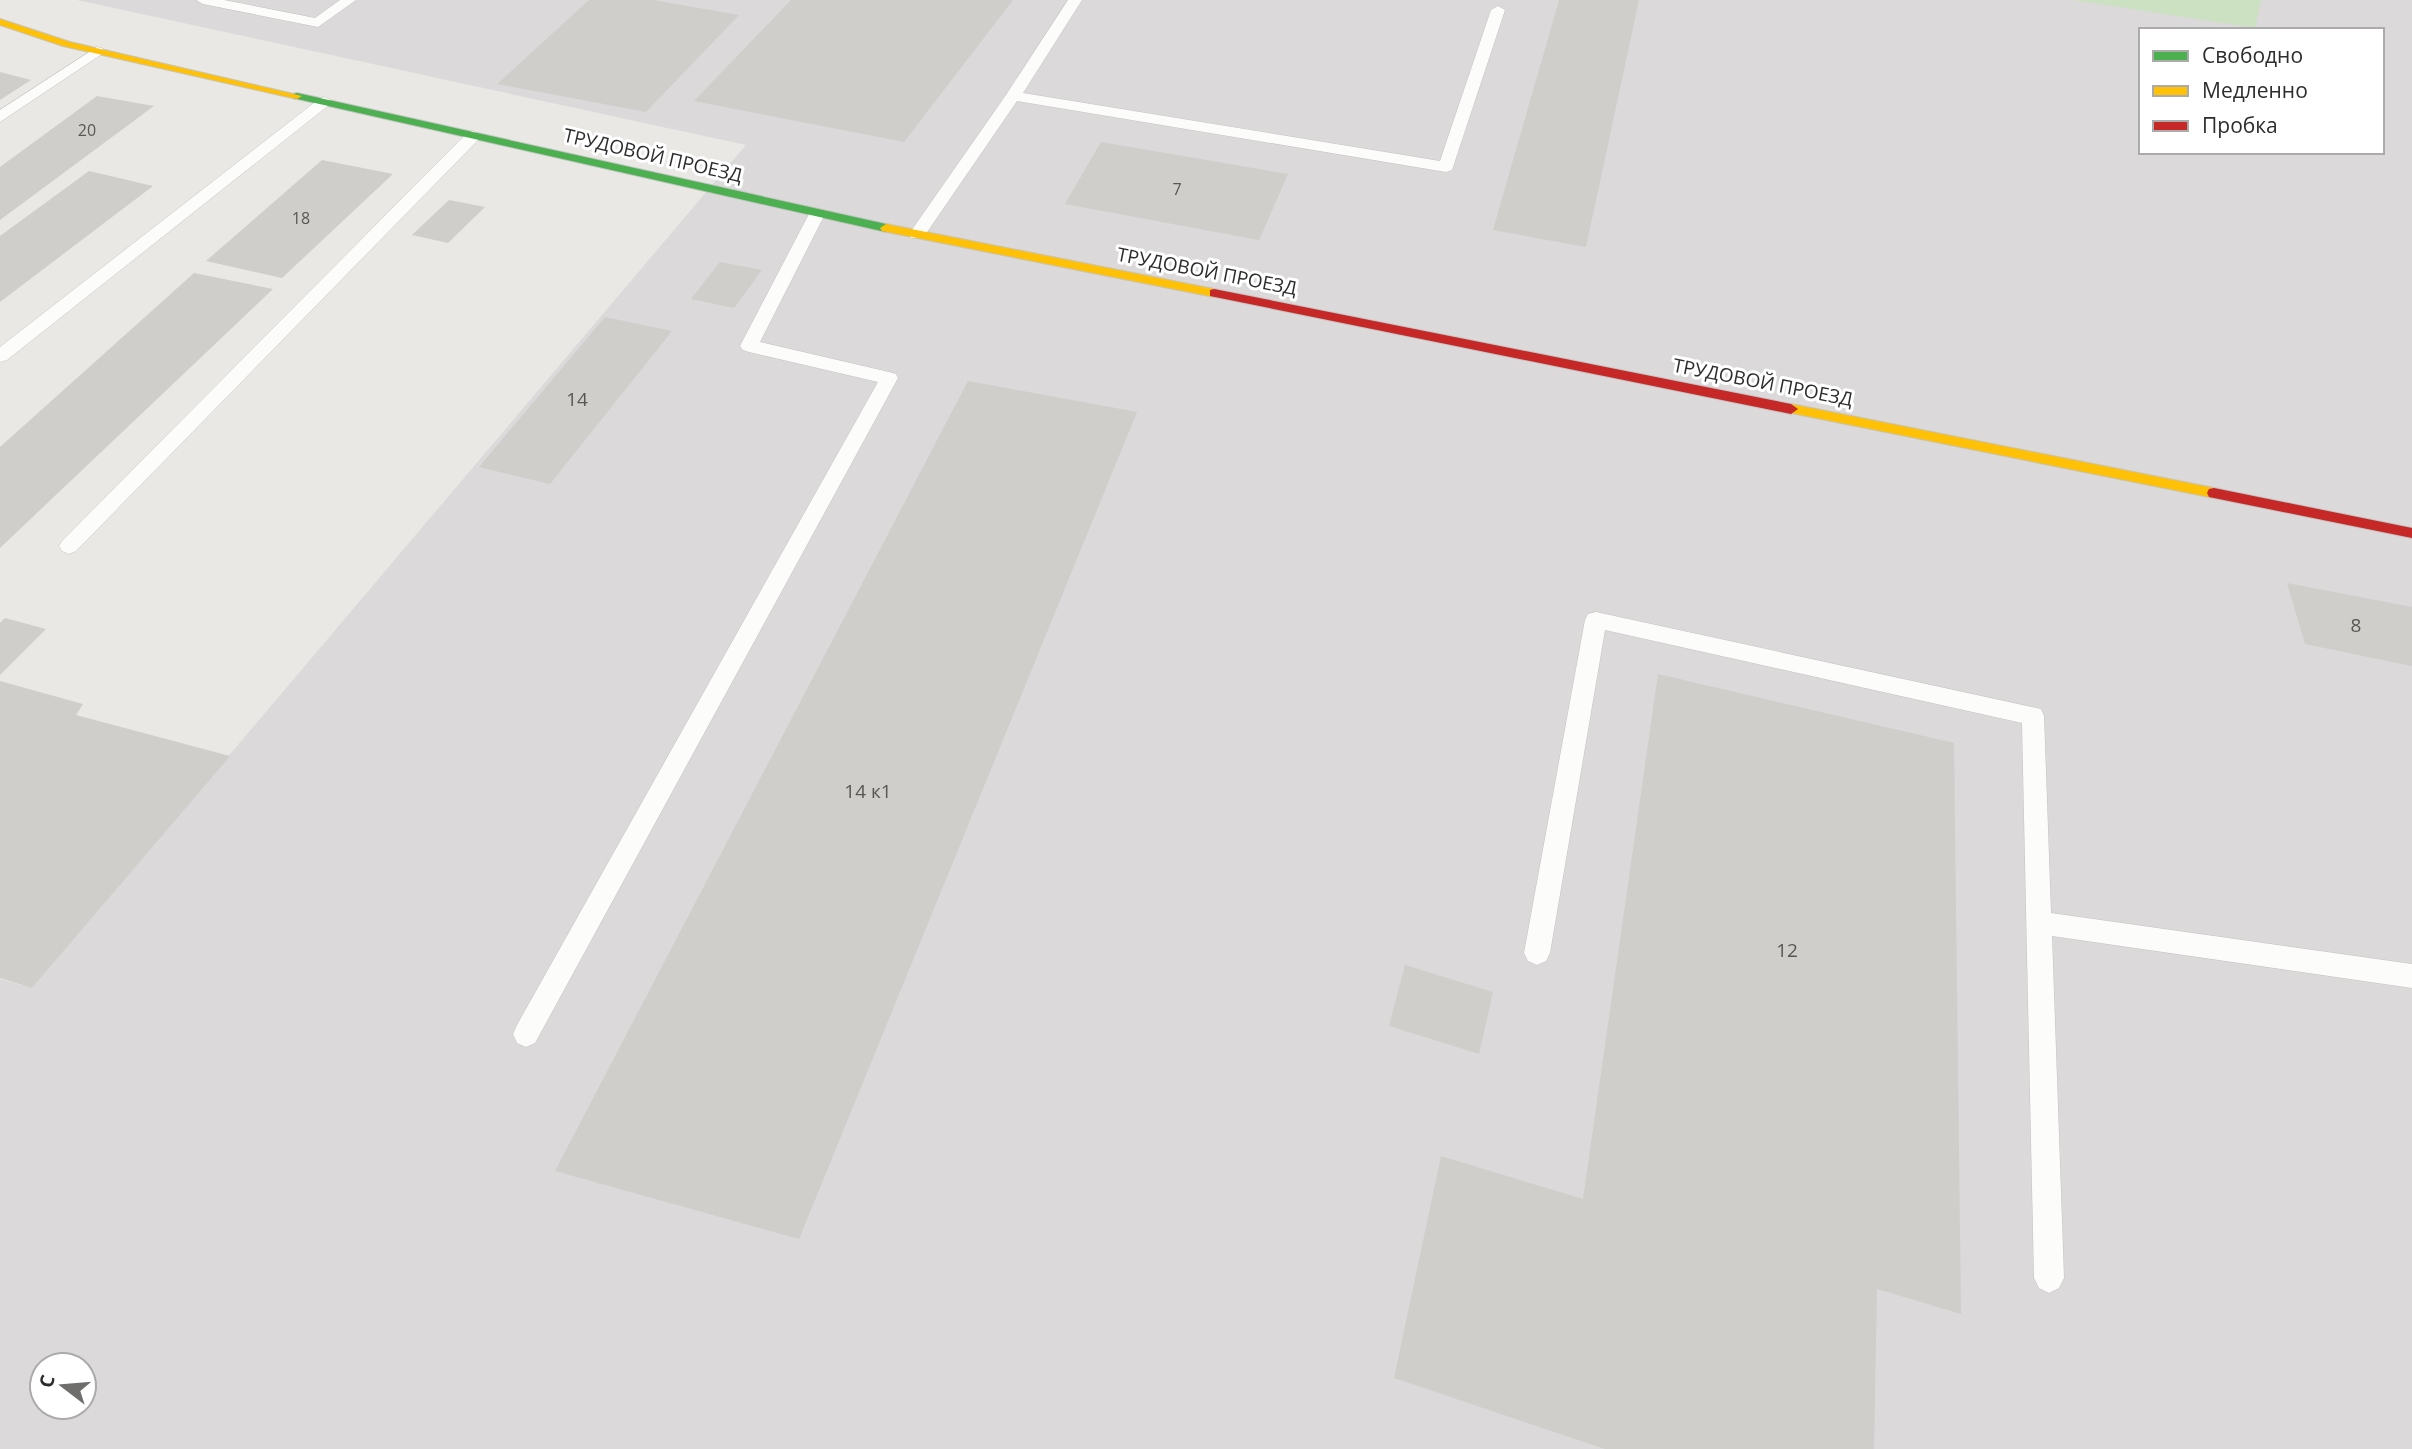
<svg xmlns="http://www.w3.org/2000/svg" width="2412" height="1449" font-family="'Open Sans',sans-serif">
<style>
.industrial{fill:#dbd9da;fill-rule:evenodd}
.green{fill:#cbe1c1}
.building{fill:#cfceca}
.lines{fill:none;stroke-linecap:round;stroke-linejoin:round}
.lane-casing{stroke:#c4c4c3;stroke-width:1}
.fast-casing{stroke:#c4c4c3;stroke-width:2}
.slow-casing{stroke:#c4c4c3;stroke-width:2}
.jam-casing{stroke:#c4c4c3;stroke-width:2}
.lane{fill:#fcfcfb;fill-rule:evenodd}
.fast{fill:#4caf50;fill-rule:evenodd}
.slow{fill:#ffc107;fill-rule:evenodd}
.jam{fill:#c62828;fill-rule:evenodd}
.labels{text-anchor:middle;stroke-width:6;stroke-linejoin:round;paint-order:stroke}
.far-number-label{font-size:16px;fill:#575756}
.far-street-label{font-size:19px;fill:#2d2d2d;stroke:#fff}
.number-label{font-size:19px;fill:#575756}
</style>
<rect width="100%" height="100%" fill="#eae8e4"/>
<!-- industrial -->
<path class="industrial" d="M77,0H2412V1449H0V979L32,988L746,145ZM2141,30H2382V152H2141ZM42,1365H84V1407H42Z"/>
<!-- green -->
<polygon class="green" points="2073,0 2261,0 2255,28"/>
<!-- building -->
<g class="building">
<polygon points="589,0 653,0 739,15 646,112 497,84"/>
<polygon points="791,0 1013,0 904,142 694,101"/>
<polygon points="1559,0 1639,0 1586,247 1493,230"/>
<polygon points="0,72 31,80 0,100"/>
<polygon points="97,96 154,106 0,220 0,167"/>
<polygon points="1101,142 1288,174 1259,240 1065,204"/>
<polygon points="322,160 393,174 282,278 206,261"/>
<polygon points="89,171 153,186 0,302 0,236"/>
<polygon points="449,200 485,207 448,243 412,235"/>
<polygon points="720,262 762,270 734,308 691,299"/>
<polygon points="194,273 273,289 0,548 0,447"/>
<polygon points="605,317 672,331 550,484 479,467"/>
<polygon points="968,381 1137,412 799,1239 555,1171"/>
<polygon points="2287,583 2412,607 2412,666 2305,644"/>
<polygon points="5,618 46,629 0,675 0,623"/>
<polygon points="1658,674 1954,743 1961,1314 1877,1289 1874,1449 1605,1449 1394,1378 1441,1156 1583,1199"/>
<polygon points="0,681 83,704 76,715 230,756 32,988 0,978"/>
<polygon points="1405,965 1493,992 1479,1054 1389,1026"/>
</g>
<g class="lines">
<!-- lane casing -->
<g class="lane-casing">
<g id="lane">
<polygon points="196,0 224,0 315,18 340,0 356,0 318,27 203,4"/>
<polygon points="1068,0 1082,0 1023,93 1440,161 1491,10 1498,6 1505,10 1452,170 1446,172 1017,101 923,238 911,238 909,234 1006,95"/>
<polygon points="97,47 102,48 104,51 102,54 0,122 0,110"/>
<polygon points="324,97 329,99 332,102 329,105 7,360 0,362 0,347 319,99"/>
<polygon points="473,131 481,136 479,139 76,551 69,554 62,551 59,546 62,541 467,133"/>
<polygon points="817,209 825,214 760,342 889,372 896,374 898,378 535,1043 526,1047 517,1043 513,1034 517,1025 878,382 749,352 743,350 740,346 809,214"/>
<polygon points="1596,612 2041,709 2044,716 2051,913 2412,964 2412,988 2052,936 2064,1278 2059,1288 2049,1293 2039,1288 2034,1278 2022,723 1605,630 1550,953 1546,961 1537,965 1528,961 1524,953 1585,620 1588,614"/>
</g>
</g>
<!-- fast casing -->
<g class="fast-casing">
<polygon id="fast" points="297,93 886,224 892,228 886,232 293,98 293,94"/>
</g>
<!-- slow casing -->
<g class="slow-casing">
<g id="slow">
<polygon points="0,19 70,42 302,96 297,99 63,46 0,25"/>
<polygon points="886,224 1214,289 1220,293 1214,297 882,231 880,228"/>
<polygon points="1791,404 2214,488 2221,493 2214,498 1786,412 1786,406"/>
</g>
</g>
<!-- jam casing -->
<g class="jam-casing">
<g id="jam">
<polygon points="1214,289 1791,404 1798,409 1791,414 1210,296 1210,290"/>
<polygon points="2214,488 2412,528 2412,538 2209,497 2207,493 2209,489"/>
</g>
</g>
<!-- lane -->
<use href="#lane" class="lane"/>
<!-- fast -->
<use href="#fast" class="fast"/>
<!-- slow -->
<use href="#slow" class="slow"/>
<!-- jam -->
<use href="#jam" class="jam"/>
</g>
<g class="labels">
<!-- far-number labels -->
<g class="far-number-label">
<text x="87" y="136">20</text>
<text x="1177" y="195">7</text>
<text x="301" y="224">18</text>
</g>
<!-- far-street labels -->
<g class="far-street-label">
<text transform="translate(653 155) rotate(13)" y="7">ТРУДОВОЙ ПРОЕЗД</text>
<text transform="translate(1207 271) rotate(11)" y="7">ТРУДОВОЙ ПРОЕЗД</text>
<text transform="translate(1763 382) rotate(11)" y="7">ТРУДОВОЙ ПРОЕЗД</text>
</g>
<!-- number labels -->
<g class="number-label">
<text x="577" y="406">14</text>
<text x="2356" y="632">8</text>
<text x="868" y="798">14 к1</text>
<text x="1787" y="957">12</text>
</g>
</g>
<!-- legend -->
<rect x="2139" y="28" width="245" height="126" fill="#ffffff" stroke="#ababab" stroke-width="2"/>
<rect x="2153" y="51" width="35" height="10" fill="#4caf50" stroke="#ababab" stroke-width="2"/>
<text x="2202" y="63" font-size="21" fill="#2d2d2d">Свободно</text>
<rect x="2153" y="86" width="35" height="10" fill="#ffc107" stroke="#ababab" stroke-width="2"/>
<text x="2202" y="98" font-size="21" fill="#2d2d2d">Медленно</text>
<rect x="2153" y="121" width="35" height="10" fill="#c62828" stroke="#ababab" stroke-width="2"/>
<text x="2202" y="133" font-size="21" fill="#2d2d2d">Пробка</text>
<!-- north arrow -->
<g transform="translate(63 1386) rotate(286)"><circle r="33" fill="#ffffff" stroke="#ababab" stroke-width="2"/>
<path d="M0-5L12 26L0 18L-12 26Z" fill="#6f6e6d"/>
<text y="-10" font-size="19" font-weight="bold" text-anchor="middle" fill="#2d2d2d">С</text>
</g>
</svg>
